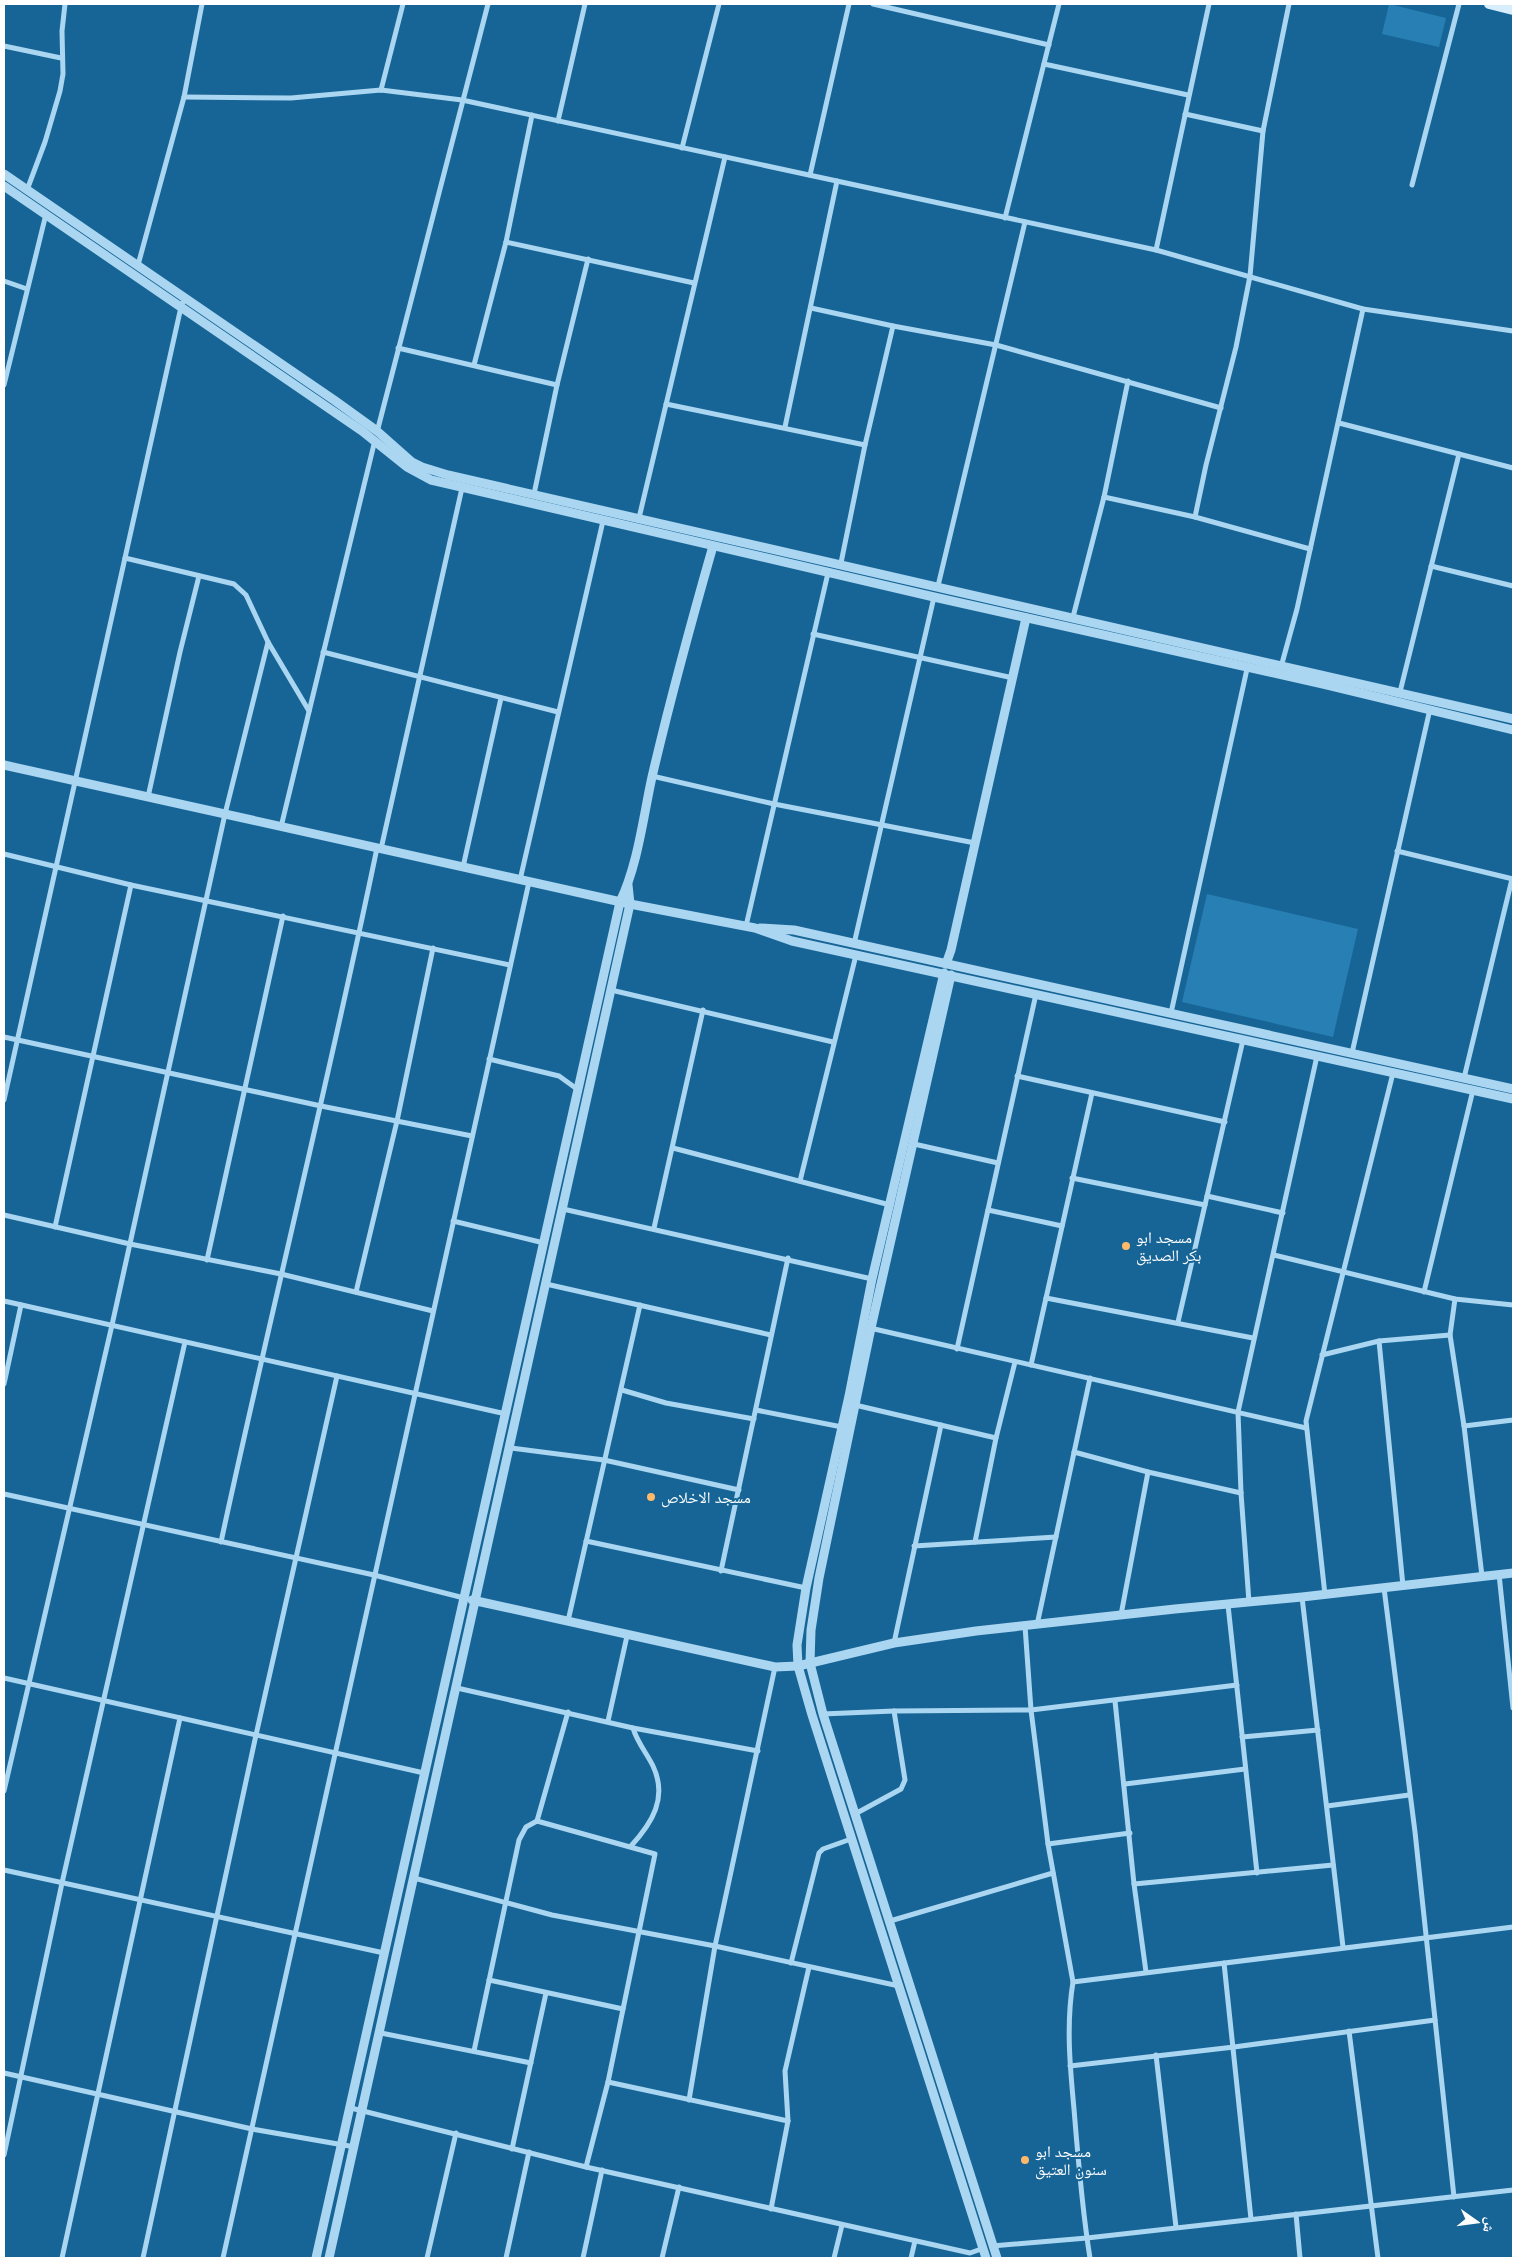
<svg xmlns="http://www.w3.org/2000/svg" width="1517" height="2262" font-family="'Space Grotesk','Noto Naskh Arabic',sans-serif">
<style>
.green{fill:#277fb3}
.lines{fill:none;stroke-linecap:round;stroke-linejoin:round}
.minor{stroke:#aad6f1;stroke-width:5}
.tertiary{stroke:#aad6f1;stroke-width:9}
.secondary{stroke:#d8eefc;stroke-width:10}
.poi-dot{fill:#ffb969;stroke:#176596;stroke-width:2}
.labels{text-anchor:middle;stroke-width:4;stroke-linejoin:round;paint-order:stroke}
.poi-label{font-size:16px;fill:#fff;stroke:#176596;text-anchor:start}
</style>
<rect width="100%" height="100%" fill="#176596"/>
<!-- green -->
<g class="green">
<polygon points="1389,4 1446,18 1439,47 1382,34"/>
<polygon points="1207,894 1358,929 1333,1037 1182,1002"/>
</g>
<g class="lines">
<!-- minor -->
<g class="minor">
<polyline points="873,4 1049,45"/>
<polyline points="4,46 61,58"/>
<polyline points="1044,64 1188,95"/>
<polyline points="381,90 403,4"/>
<polyline points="184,97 291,98 381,90 462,100 1156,250 1363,309 1513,331"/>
<polyline points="1185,114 1263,131"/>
<polyline points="558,121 585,4"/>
<polyline points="682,148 719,4"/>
<polyline points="810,175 849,4"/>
<polyline points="1412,185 1459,4"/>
<polyline points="27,190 45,142 60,91 63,74 62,31 65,4"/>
<polyline points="1005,218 1059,4"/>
<polyline points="506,242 694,283"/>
<polyline points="1156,250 1209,4"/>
<polyline points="138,265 184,97 202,4"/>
<polyline points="4,281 27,289"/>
<polyline points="811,308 893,326 996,345 1221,408"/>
<polyline points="398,348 557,385"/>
<polyline points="474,365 506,242 532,115"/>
<polyline points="4,385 46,214"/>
<polyline points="666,404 865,445"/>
<polyline points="1339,423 1513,468"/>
<polyline points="785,427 837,181"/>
<polyline points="377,432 488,4"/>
<polyline points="534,494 557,385 588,259"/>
<polyline points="1104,497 1195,517 1310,549"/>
<polyline points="1195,517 1206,465 1236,347 1250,276 1263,131 1289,4"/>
<polyline points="639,518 725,157"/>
<polyline points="125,558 234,584 246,595 268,642 309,711"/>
<polyline points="841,563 865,445 893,326"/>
<polyline points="1431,566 1513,586"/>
<polyline points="938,586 1025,222"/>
<polyline points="1073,617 1104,497 1128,381"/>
<polyline points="813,634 1013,678"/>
<polyline points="323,652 558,712"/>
<polyline points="1281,667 1297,609 1363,309"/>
<polyline points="1400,692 1459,454"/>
<polyline points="652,776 774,804 975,843"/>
<polyline points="148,797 180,652 199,576"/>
<polyline points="281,827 375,440"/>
<polyline points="381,849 462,488"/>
<polyline points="1397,851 1513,879"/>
<polyline points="4,854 131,885 510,965"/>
<polyline points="463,867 501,698"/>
<polyline points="520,880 603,521"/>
<polyline points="746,926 828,573"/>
<polyline points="854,944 934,597"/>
<polyline points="611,990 833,1042"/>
<polyline points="1171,1013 1247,669"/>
<polyline points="4,1037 321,1106 472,1136"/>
<polyline points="1352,1053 1430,709"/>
<polyline points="489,1059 559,1076 577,1089"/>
<polyline points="1017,1076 1225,1122"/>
<polyline points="1464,1078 1512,879"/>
<polyline points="4,1100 181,307 185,297"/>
<polyline points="914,1144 998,1163"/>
<polyline points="673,1148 890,1205"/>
<polyline points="1072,1178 1205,1205"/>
<polyline points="800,1181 856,955"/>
<polyline points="1207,1196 1283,1213"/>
<polyline points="563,1209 872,1279"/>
<polyline points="988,1210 1062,1226"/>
<polyline points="4,1215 130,1244 281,1274 433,1311"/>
<polyline points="453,1221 544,1243"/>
<polyline points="55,1227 131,885"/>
<polyline points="654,1228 703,1010"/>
<polyline points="1274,1255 1455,1299 1513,1305"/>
<polyline points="207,1260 283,916"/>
<polyline points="546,1284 771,1335"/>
<polyline points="356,1292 397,1121 433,948"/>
<polyline points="1424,1292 1473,1090"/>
<polyline points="1046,1298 1253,1338"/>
<polyline points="1455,1299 1450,1335 1464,1426 1482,1576"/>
<polyline points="4,1301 506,1414"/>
<polyline points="1178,1322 1243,1040"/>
<polyline points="870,1328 1306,1428"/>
<polyline points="1379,1341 1403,1586"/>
<polyline points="957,1349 1036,994"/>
<polyline points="1322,1355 1379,1341 1450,1335"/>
<polyline points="1031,1365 1092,1093"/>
<polyline points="4,1384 21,1305"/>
<polyline points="622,1390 666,1403 754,1419"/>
<polyline points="855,1405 996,1438"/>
<polyline points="756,1410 842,1427"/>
<polyline points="1464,1426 1513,1420"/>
<polyline points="511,1448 604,1460 739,1490"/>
<polyline points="1074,1452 1148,1472 1241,1493"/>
<polyline points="4,1494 374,1575 464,1598"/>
<polyline points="586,1541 806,1588"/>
<path d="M221,1542C271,1311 329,1080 377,848"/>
<polyline points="975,1542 996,1438 1015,1362"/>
<polyline points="914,1546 1056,1537"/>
<polyline points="721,1571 788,1258"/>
<polyline points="1499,1574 1513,1708"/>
<polyline points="1384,1588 1415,1832 1454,2197"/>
<polyline points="1325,1595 1306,1421 1393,1073"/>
<polyline points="1302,1597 1343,1947"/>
<polyline points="1249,1602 1241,1493 1238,1412 1317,1056"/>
<polyline points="1228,1605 1257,1873"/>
<polyline points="1121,1615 1148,1472"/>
<polyline points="568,1621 640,1305"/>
<polyline points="1037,1625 1090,1378"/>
<path d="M1025,1626L1031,1710L1048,1844L1073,1982C1066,2024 1070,2067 1074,2109C1078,2159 1082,2209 1090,2258"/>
<polyline points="894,1643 941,1425"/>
<polyline points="4,1678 424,1773"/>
<polyline points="457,1688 633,1728 758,1751"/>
<polyline points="1115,1701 1134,1884 1146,1972"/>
<polyline points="822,1714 894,1711 1031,1710 1237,1685"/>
<polyline points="608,1721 627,1636"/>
<polyline points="1242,1737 1318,1730"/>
<polyline points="1125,1784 1245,1769"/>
<polyline points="4,1791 112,1325 225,814 268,642"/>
<polyline points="1327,1806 1409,1795"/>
<polyline points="855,1814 901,1789 905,1780 894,1711"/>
<polyline points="537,1821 568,1712"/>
<polyline points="1048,1844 1130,1833"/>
<path d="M631,1846C652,1823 668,1798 653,1766C646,1752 637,1742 633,1728"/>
<polyline points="4,1870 384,1953"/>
<polyline points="414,1878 552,1915 715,1946 899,1986"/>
<polyline points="1134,1884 1333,1865"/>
<polyline points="890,1921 1053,1873"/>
<polyline points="791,1963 819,1853 823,1849 851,1839"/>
<polyline points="1224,1963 1251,2219"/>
<polyline points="489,1980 623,2009"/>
<polyline points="1073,1982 1513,1927"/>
<polyline points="1349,2031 1378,2258"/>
<polyline points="381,2033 531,2063"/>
<polyline points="474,2051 519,1840 526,1827 537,1821 655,1854 608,2082 586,2167"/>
<polyline points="1156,2055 1176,2227"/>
<polyline points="1070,2066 1234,2047 1435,2020"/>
<polyline points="4,2073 252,2129 355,2147"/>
<polyline points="608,2082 788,2121"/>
<polyline points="689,2100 715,1946 775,1667"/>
<polyline points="351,2108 586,2167 970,2253 984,2248"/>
<polyline points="512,2149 546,1993"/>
<polyline points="4,2155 62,1883 185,1342"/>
<polyline points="771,2209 788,2121 785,2071 809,1967"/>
<polyline points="1296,2214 1300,2258"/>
<polyline points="992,2246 1087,2238 1513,2190"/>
<polyline points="62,2258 180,1718"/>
<polyline points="143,2258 256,1735 337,1376"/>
<polyline points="223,2258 529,882"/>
<polyline points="427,2258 456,2133"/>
<polyline points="506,2258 529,2152"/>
<polyline points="583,2258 602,2170"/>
<polyline points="662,2258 679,2187"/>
<polyline points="834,2258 842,2225"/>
<polyline points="911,2258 915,2241"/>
</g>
<!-- tertiary -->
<g class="tertiary">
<polyline points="4,174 334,400 377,431 412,462 422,467 448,475 1513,719"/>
<polyline points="4,186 362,431 407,467 431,480 934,597 1323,684 1513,730"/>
<polyline points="4,765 630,904 755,928 792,941 1513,1099"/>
<polyline points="760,928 794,930 1513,1089"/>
<polyline points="946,964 951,950 1026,618"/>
<polyline points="944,973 872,1279 849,1396 806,1588 797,1645 798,1666 812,1715 986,2258"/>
<polyline points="951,975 871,1328 819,1578 811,1630 810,1663 823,1714 997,2258"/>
<polyline points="472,1600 775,1667 798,1666 894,1643 976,1631 1175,1609 1302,1597 1513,1573"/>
<path d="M316,2258L620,902C638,864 643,818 652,777C670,700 691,623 713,546"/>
<path d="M329,2258C432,1807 528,1355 630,904L628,885"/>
</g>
<!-- secondary -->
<polyline class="secondary" points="1489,4 1513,10"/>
</g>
<!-- markers -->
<g class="poi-dot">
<circle cx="1126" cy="1246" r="5"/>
<circle cx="651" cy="1497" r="5"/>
<circle cx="1025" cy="2160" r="5"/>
</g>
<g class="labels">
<!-- poi labels -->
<g class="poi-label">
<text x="1136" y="1243">مسجد ابو<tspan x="1136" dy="18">بكر الصديق</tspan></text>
<text x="661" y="1503">مسجد الاخلاص</text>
<text x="1035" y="2157">مسجد ابو<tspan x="1035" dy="18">سنون العتيق</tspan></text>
</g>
</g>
<!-- border -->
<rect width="1517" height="2262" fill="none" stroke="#ffffff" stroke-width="10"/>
<!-- north arrow -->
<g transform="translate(1477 2222) rotate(104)" stroke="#176596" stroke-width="4" paint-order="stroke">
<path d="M0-4L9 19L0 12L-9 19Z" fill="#ffffff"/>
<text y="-8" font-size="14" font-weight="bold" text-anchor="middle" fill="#ffffff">ش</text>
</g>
</svg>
